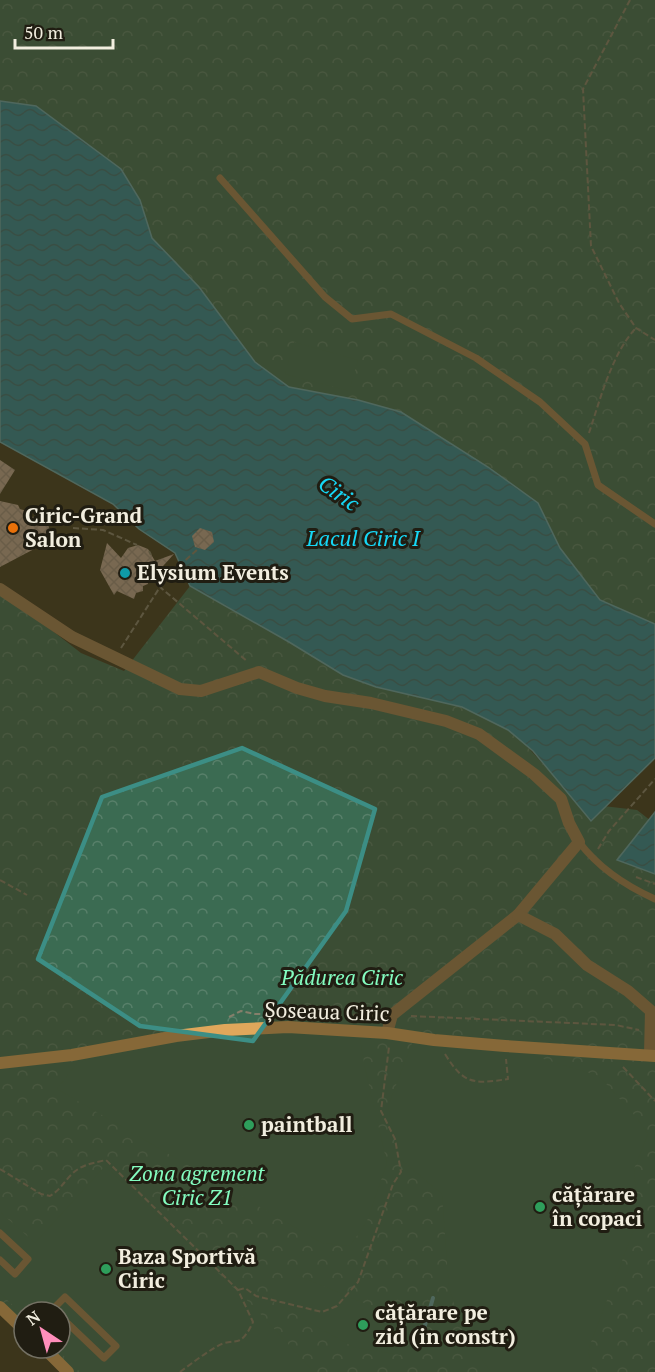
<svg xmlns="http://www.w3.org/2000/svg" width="655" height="1372" font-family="'PT Serif',serif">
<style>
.forest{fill:url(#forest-crowns)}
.pitch{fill:#3b6b52}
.water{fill:url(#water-waves);stroke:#67a5ad;stroke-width:1.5}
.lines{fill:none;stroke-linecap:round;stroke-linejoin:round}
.stream{stroke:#67a5ad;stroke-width:4}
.building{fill:url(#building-cross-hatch)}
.path{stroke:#857f6b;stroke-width:2;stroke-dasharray:6 3;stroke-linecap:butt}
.service{stroke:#a27e51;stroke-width:7}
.minor{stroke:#a27e51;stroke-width:12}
.secondary{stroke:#dfa75b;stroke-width:12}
.marked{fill:none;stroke:#3c8e85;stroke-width:4.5;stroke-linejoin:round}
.food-dot{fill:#e8710a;stroke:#201d12;stroke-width:2}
.culture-dot{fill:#0f9aa8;stroke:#201d12;stroke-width:2}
.leisure-dot{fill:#2e9e5b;stroke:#201d12;stroke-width:2}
.labels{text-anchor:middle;stroke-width:6;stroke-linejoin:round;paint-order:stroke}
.poi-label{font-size:21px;font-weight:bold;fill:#f2eedf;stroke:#201d12;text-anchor:start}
.park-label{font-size:21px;font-style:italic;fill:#84fdc0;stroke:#201d12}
.street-label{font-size:21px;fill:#f2eedf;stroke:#201d12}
.water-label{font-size:22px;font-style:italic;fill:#16d7f5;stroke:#201d12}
</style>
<defs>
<pattern id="forest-crowns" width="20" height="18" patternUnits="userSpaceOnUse" patternTransform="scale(1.5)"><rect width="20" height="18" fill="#3b6b52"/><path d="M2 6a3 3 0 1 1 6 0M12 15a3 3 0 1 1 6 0" fill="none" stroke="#58806a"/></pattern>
<pattern id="water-waves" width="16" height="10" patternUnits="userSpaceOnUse" patternTransform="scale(1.5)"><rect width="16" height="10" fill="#2b8697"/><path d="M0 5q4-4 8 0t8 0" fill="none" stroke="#376d75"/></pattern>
<pattern id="building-cross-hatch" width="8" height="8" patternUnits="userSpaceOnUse" patternTransform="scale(1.5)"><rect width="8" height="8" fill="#c0a793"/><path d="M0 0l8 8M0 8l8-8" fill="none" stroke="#a28f7f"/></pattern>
</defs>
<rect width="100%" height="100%" fill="#3c351c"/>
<!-- forest -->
<g class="forest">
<polygon points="0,0 655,0 655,624 600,600 560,548 538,503 358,400 289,387 255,362 199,287 152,238 140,200 36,106 0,101"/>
<polygon points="190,586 289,642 343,675 438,696 506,723 578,803 637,810 655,824 655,1372 63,1372 37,1348 60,1348 60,1312 24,1312 24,1336 0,1314 0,590 81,653 124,671"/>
</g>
<!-- pitch -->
<g class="pitch">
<polygon points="294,342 358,360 349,391 285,374"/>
<polygon points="310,1026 358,1028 365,1068 387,1163 367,1221 350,1246 322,1243 57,1089 77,1063 118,1049"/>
<polygon points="416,1033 459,1045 504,1053 524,1053 599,1076 636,1117 648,1134 634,1169 638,1219 588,1350 593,1372 491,1372 464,1335 449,1288 442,1194 399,1158 388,1106"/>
<polygon points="105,1166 255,1308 314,1372 80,1372 56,1348 60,1348 60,1312 24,1312 24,1316 0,1293 0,1212 35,1243"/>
<polygon points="297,1275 390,1314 412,1315 413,1335 400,1355 353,1347 272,1301"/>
</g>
<!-- water -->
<g class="water">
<polygon points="0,101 36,106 121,169 140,200 152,238 199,287 255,362 289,387 358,400 401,412 488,467 538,503 560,548 600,600 655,624 655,758 591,821 533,751 508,730 462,707 376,687 343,675 289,642 190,586 175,553 139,529 113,504 0,442"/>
<polygon points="655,812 655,874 617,860"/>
</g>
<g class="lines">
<!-- stream -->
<polyline class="stream" points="418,1349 433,1298"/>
</g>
<!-- building -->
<g class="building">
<polygon points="0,460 15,470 0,494"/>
<polygon points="0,501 18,505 20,509 30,512 30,516 47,520 53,543 38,547 0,567"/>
<polygon points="200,528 212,532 214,542 205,550 195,547 192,536"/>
<polygon points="107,543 121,558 128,548 138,545 148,549 155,561 174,554 153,577 148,577 148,584 143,586 143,591 136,593 134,599 117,591 114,595 100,570"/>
</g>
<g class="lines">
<!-- path -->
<g class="path">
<polyline points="630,0 583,89 591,246 619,303 636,328 655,340"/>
<path d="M589,433C600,400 612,353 636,328"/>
<polyline points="73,528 103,530 137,545"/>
<polyline points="149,551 151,555"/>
<polyline points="179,566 199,548"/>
<polyline points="155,570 155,571"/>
<polyline points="157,577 160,587 248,662"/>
<polyline points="121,648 160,587"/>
<polyline points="598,849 609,831 655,779"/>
<polyline points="636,877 655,884"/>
<polyline points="0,880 27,895"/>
<polyline points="411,1016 616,1025 639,1030"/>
<polyline points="229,1017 241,1011 255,1014 378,1015"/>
<path d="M445,1054C464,1085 474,1084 508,1079L506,1059"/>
<polyline points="623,1067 655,1101"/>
<path d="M0,1169L41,1194L50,1196C60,1190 63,1183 71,1175C80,1165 93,1163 106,1160L238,1290L253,1322C239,1352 235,1335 216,1347C204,1354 192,1363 180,1372"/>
<polyline points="238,1290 245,1288 256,1296 322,1312 337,1306 358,1282 393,1184 401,1172 395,1139 381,1111 389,1047 391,1046"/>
</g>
<!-- service -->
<g class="service">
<polyline points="220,178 325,297 352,319 391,314 476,358 540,402 585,444 598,485 655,524"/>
<path d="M579,842C598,867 626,886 655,899"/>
<polyline points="0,1233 28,1259 15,1274 0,1260"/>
<polyline points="54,1312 52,1310 65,1297 116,1346 104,1358 60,1316"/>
</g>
<!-- minor -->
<g class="minor">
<polyline points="0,589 72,637 180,689 201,691 259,672 297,688 325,696 371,703 446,721 479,734 534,774 561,799 569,823 579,842 518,915 392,1015 387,1033"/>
<polyline points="518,915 555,934 587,965 628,991 651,1011 650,1055"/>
</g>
<!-- secondary -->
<g class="secondary">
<polyline points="0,1063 72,1055 176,1036 225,1030 288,1027 387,1033 434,1040 505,1046 655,1056"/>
<polyline points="0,1307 24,1330"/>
<polyline points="44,1348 68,1372"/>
</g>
</g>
<!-- marked area -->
<path d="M0 0H655V1372H0ZM242,748L375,809L346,911L253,1041L140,1026L38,959L102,797Z" fill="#3c351c" fill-opacity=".55" fill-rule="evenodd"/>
<path class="marked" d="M242,748L375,809L346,911L253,1041L140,1026L38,959L102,797Z"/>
<!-- markers -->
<circle class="food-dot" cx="13" cy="528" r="6"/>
<circle class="culture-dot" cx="125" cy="573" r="6"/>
<g class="leisure-dot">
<circle cx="249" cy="1125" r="6"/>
<circle cx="540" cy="1207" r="6"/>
<circle cx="106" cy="1269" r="6"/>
<circle cx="363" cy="1325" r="6"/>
</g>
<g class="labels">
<!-- poi labels -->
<g class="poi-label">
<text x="25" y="523">Ciric-Grand<tspan x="25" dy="24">Salon</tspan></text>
<text x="137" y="580">Elysium Events</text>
<text x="261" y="1132">paintball</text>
<text x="552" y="1202">cățărare<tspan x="552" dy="24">în copaci</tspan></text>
<text x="118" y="1264">Baza Sportivă<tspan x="118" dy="24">Ciric</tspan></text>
<text x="375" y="1320">cățărare pe<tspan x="375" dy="24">zid (in constr)</tspan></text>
</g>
<!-- park labels -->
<g class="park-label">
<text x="342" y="985">Pădurea Ciric</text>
<text x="197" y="1181">Zona agrement<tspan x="197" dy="24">Ciric Z1</tspan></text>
</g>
<!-- street labels -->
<g class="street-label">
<text transform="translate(327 1012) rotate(2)" y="7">Șoseaua Ciric</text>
</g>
<!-- water labels -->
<g class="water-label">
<text transform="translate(339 493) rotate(35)" y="8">Ciric</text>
<text x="363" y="546">Lacul Ciric I</text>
</g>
</g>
<!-- north arrow -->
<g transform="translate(42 1330) rotate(324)"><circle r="28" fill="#201d12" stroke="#747164" stroke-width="1.5"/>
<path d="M0-4.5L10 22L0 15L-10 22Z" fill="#ff8ebb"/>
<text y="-9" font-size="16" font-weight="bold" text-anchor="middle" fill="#f2eedf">N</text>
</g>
<!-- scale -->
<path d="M15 39v9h98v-9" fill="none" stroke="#f2eedf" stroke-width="3"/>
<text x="24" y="39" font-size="18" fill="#f2eedf" stroke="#201d12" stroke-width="4.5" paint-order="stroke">50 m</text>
</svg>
